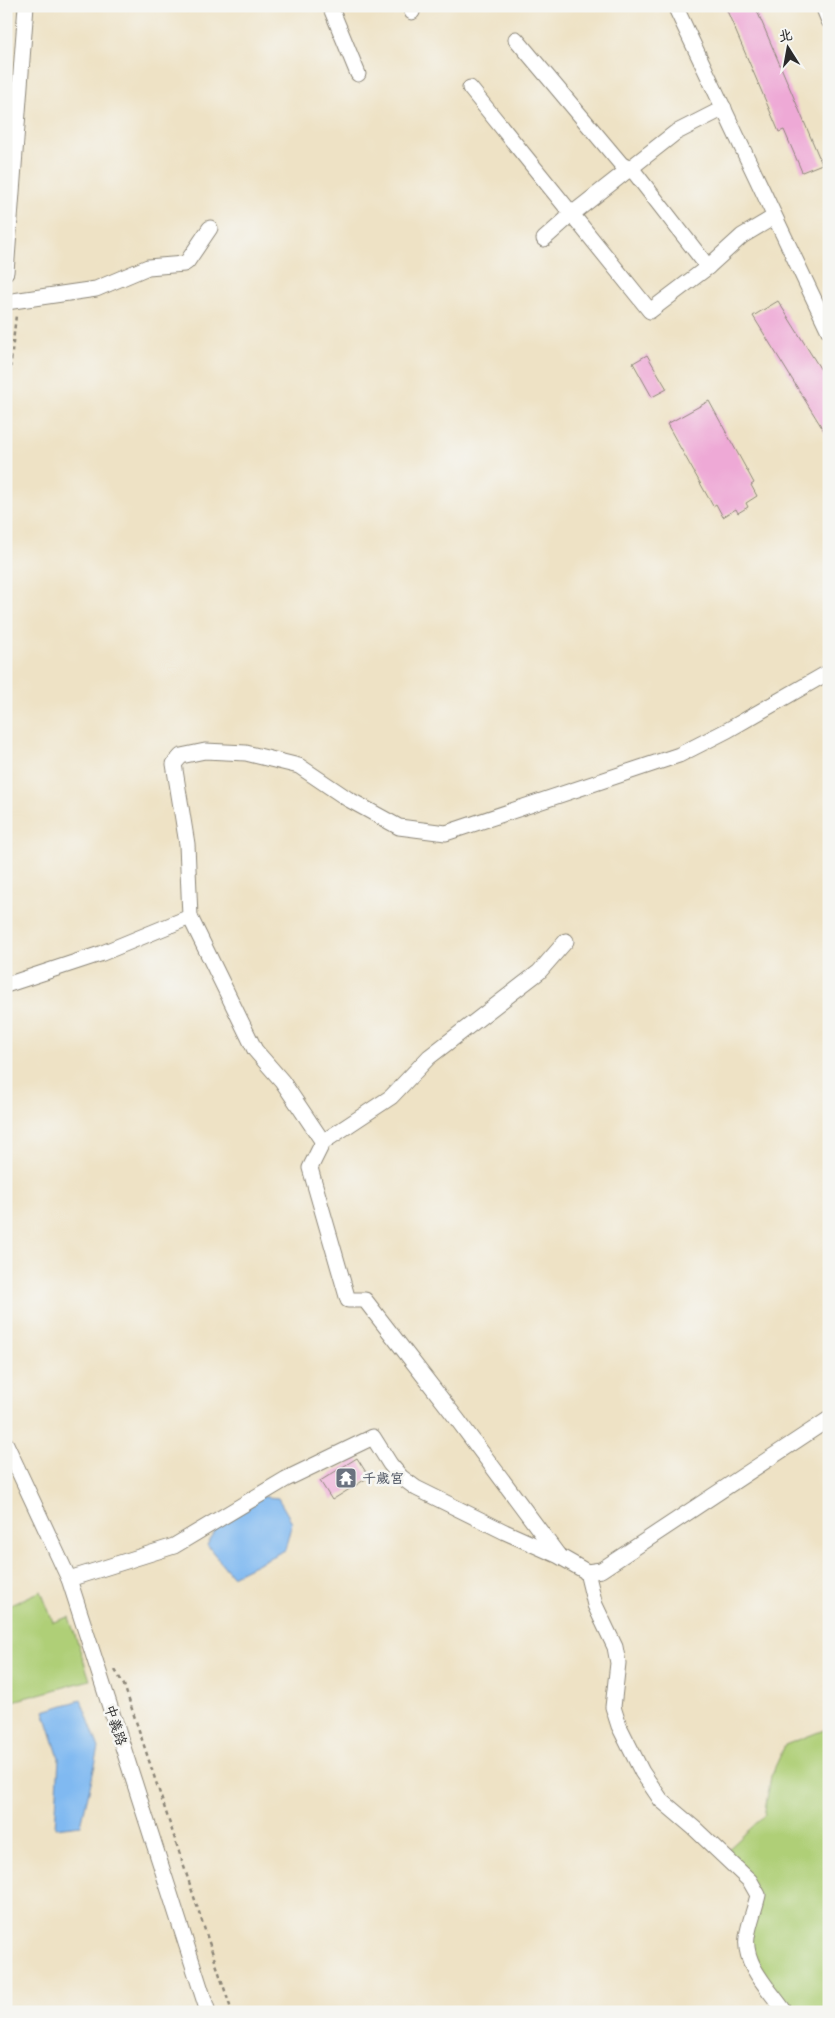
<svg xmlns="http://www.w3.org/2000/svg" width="835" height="2018" font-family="Delius,'LXGW WenKai TC',sans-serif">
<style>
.green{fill:#afcf77;stroke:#6d7d51}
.water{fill:#80b9f1;stroke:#56728e}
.building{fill:#eea9d6}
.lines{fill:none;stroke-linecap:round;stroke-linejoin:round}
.minor-casing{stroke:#8c8678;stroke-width:17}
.path{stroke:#8c8678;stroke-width:2.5;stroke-dasharray:4 4;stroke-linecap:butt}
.minor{stroke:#fff;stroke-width:15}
.labels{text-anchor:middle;stroke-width:5;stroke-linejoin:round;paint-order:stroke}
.worship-label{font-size:14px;font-weight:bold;fill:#5b616d;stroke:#f6f6f2;text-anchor:start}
.street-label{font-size:14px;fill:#2b2b2b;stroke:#f6f6f2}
</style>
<rect width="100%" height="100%" fill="#f6f6f2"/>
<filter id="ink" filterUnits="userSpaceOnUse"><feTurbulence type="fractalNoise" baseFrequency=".02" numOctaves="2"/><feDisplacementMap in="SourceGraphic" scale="10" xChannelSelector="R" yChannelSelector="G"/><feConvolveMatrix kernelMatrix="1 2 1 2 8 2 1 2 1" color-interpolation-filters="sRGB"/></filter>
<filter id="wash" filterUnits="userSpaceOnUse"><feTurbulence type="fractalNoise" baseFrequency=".0096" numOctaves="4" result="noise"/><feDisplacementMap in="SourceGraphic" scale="20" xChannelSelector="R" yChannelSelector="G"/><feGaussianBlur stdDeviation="1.12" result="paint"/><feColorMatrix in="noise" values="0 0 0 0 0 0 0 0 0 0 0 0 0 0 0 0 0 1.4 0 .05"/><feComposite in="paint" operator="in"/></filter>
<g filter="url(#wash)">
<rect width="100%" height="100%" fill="#eee2c5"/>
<!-- green -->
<g class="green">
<polygon points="41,1591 53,1622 69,1617 90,1680 6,1703 6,1607"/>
<polygon points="829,1728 829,2012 782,2012 744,1940 756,1895 722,1855 764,1816 771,1776 785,1745"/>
</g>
<!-- water -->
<g class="water">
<polygon points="257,1496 278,1498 292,1522 285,1550 232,1576 207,1545 223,1518"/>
<polygon points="81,1700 99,1748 81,1825 55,1828 59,1758 44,1711"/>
</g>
<g id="blocks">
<!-- building -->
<g class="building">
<polygon points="725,6 755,6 822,164 802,172 784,130 779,132"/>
<polygon points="778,301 821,370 829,365 829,439 753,316"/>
<polygon points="647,355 667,389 652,397 633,363"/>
<polygon points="709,401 754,483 751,485 757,496 746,503 748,507 738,513 736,509 723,517 716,504 713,506 667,424"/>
<polygon points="357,1458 369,1477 332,1500 320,1481"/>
</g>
</g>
</g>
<g filter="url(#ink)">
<use href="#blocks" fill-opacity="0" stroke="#8c8678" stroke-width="1"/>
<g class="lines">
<!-- minor casing -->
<g class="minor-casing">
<g id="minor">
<polyline points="330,6 358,74"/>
<polyline points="410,6 412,12"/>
<polyline points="675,6 829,331"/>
<polyline points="823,6 829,21"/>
<polyline points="516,39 621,164 635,173 708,267"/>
<polyline points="470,88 650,311 708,267 742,236 774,217"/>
<polyline points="544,239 572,214 675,133 724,108"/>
<polyline points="6,272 26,6"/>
<polyline points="6,302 96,289 148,267 184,264 187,262 210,228"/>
<polyline points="190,917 255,1050 282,1081 323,1142"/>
<polyline points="6,985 100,954 190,917 187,844 174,764 181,756 205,751 246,753 299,766 348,799 399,827 446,833 679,755 728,730 829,672"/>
<polyline points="6,1444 69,1579 208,2012"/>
<polyline points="558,1555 457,1419 365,1300 348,1300 310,1168 323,1142 391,1097 429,1057 539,972 566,941"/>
<path d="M587,1572L595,1605L615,1647L618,1663L613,1707L619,1726L642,1772L661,1800L694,1828L750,1881L758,1895C755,1909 749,1923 747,1937C743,1965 771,1991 785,2012"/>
<polyline points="69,1579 174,1546 286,1479 373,1437 390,1464 401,1477 416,1488 505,1532 559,1556 587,1572 601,1570 829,1419"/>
</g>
</g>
<!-- path -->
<g class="path">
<polyline points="6,408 16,315"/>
<polyline points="115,1670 124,1685 232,2012"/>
</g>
<!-- minor -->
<use href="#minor" class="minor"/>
</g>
</g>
<!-- icons -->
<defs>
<g id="temple-square" transform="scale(1.125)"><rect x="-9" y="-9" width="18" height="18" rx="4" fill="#6b7280" stroke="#f6f6f2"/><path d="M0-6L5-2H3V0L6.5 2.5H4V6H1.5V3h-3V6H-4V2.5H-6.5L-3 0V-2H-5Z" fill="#fff"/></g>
</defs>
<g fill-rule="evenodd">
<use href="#temple-square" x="346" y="1478"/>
</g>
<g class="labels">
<!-- worship labels -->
<g class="worship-label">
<text x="362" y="1483">千歲宮</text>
</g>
<!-- street labels -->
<g class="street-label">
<text transform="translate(116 1725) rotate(72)" y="5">中義路</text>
</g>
</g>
<!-- margin -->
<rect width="835" height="2018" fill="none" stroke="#f6f6f2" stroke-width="25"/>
<!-- north arrow -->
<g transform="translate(788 48) rotate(349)" stroke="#f6f6f2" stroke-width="4" paint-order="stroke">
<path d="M0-4L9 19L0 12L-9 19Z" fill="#2b2b2b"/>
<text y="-8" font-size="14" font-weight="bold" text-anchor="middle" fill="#2b2b2b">北</text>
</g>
</svg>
